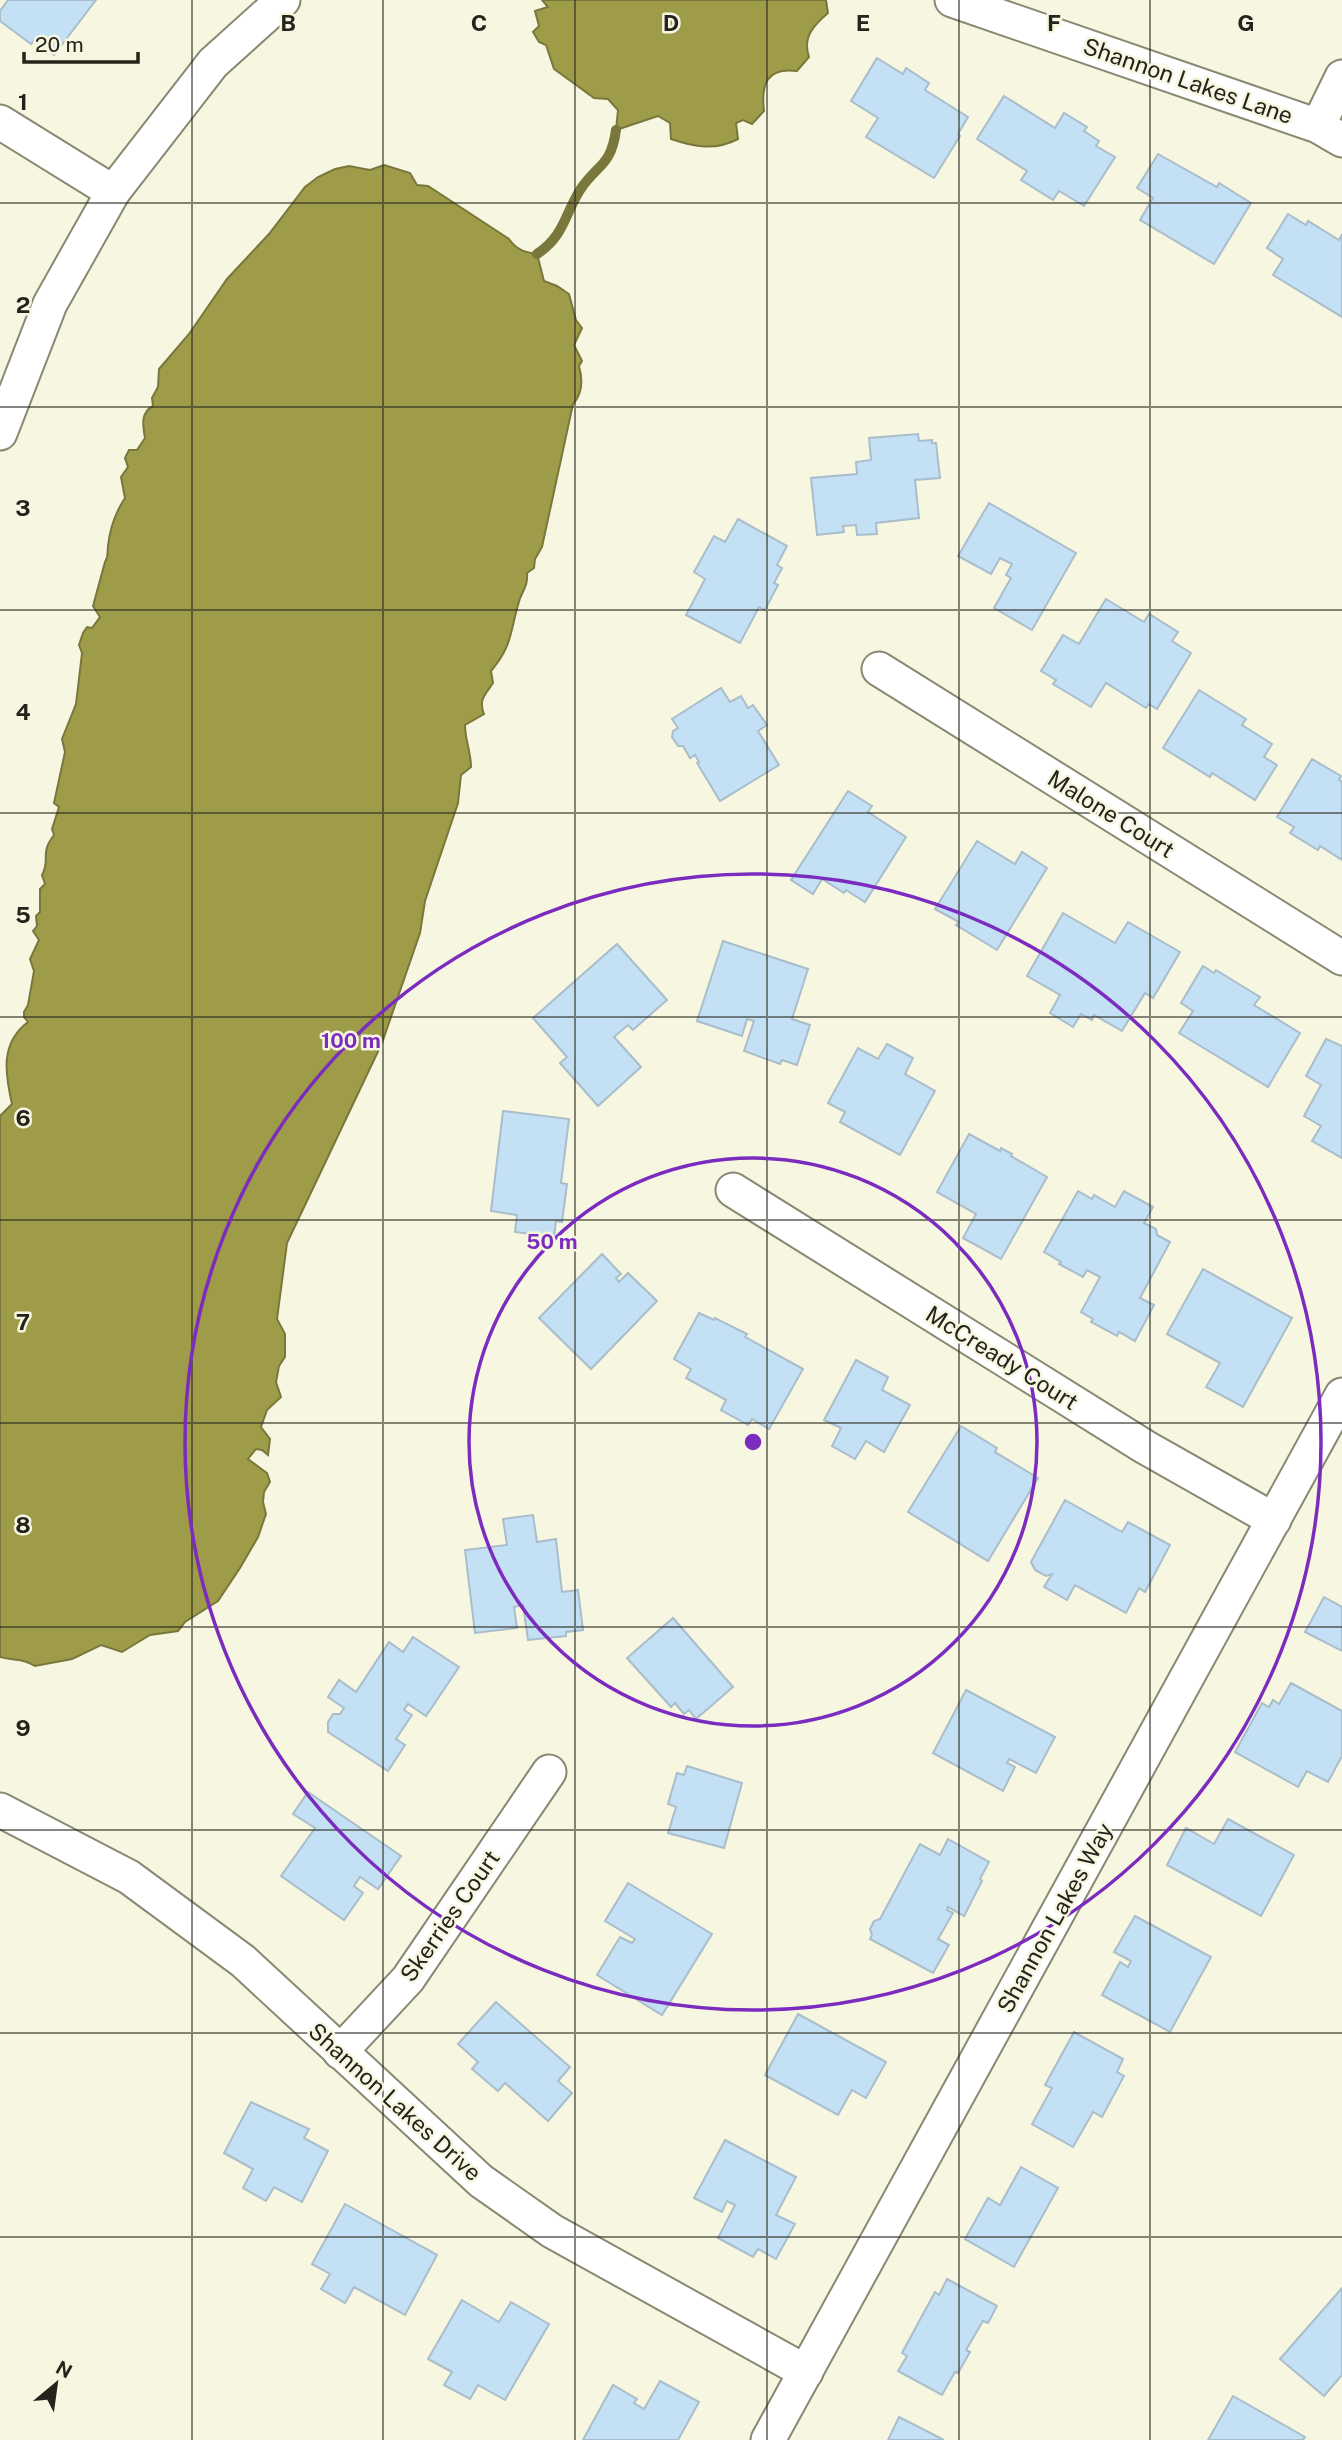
<svg xmlns="http://www.w3.org/2000/svg" width="1342" height="2440" font-family="'Public Sans',sans-serif">
<style>
.water{fill:#9e9b49;stroke:#79773c;stroke-width:2}
.lines{fill:none;stroke-linecap:round;stroke-linejoin:round}
.stream{stroke:#79773c;stroke-width:10}
.building{fill:#c3e0f4;stroke:#a9bdca;stroke-width:2}
.street-casing{stroke:#888873;stroke-width:37}
.street{stroke:#fff;stroke-width:33}
.grid{fill:none;stroke:#24241c;stroke-width:2;stroke-opacity:0.55}
.ring{fill:none;stroke:#7b2cbf;stroke-width:3.5}
.labels{text-anchor:middle;stroke-width:5;stroke-linejoin:round;paint-order:stroke}
.street-label{font-size:23px;fill:#24241c;stroke:#f7f7e1}
.grid-label{font-size:23px;text-anchor:middle;font-weight:bold;fill:#24241c;stroke:#f7f7e1;stroke-width:5;stroke-linejoin:round;paint-order:stroke}
.centre{fill:#7b2cbf;stroke:#f7f7e1;stroke-width:3.5}
.ring-label{font-size:21px;text-anchor:middle;font-weight:bold;fill:#7b2cbf;stroke:#f7f7e1;stroke-width:5;stroke-linejoin:round;paint-order:stroke}
</style>
<rect width="100%" height="100%" fill="#f7f7e1"/>
<!-- water -->
<g class="water">
<path d="M542,0H826L828,13C814,25 802,37 809,57L797,71C766,67 761,85 764,111L752,124L743,120L736,123L738,139C715,151 694,147 671,139L670,123L658,116L616,130L618,110L608,99L594,98L554,69L546,45L539,42L533,32L539,26L535,11L548,7Z"/>
<path d="M384,165L410,173L417,185L428,186L509,239C517,250 524,252 537,254L544,281L557,286L569,294L576,320L582,328L574,345L582,361L579,366C583,380 583,393 573,404L542,547L535,559L534,568L527,573C528,589 521,591 518,605C510,633 512,646 491,671L493,683C486,694 478,699 484,714L465,725C465,740 471,752 471,767L461,775L458,803L425,901L420,933L382,1043L287,1243L277,1319L285,1334V1357L279,1366L276,1382L281,1397L267,1410L261,1427L270,1439L268,1455L262,1450L256,1449L248,1459L267,1473L270,1482L264,1492L263,1502L266,1514L258,1537L240,1568L218,1601L185,1622L178,1631L150,1635L122,1652L101,1645L72,1659L35,1666C23,1658 14,1661 0,1657V1116L12,1104C5,1073 0,1043 28,1022L24,1017V1012L28,1005L34,971L30,959L39,940L33,931L37,926L36,916L40,912V889L45,884L42,875C51,859 39,854 54,835L52,829L59,807L54,803L65,752L62,739L76,704L82,653L79,645L83,633L87,627L92,628L100,617L93,606L105,562C109,556 107,553 108,546C110,528 115,513 125,498L121,477L128,467L125,458L129,450H137L145,438C143,426 140,413 153,406L152,398L158,387L159,369L189,334L227,279L269,234L305,187L318,177L335,169L349,166L370,170Z"/>
</g>
<g class="lines">
<!-- stream -->
<path class="stream" d="M537,254C564,236 564,216 580,190C597,164 611,167 616,130"/>
</g>
<!-- building -->
<g class="building">
<polygon points="8,0 96,0 54,55 34,41 31,44 0,21 0,11"/>
<polygon points="877,58 903,74 906,68 929,83 925,90 968,117 958,134 960,136 934,178 866,137 878,118 851,101"/>
<polygon points="1004,96 1055,128 1064,113 1087,127 1084,131 1099,141 1096,146 1115,157 1084,206 1059,191 1053,200 1021,180 1027,171 977,139"/>
<polygon points="1158,154 1217,187 1219,183 1251,203 1214,264 1140,220 1153,198 1137,188"/>
<polygon points="1288,214 1306,225 1308,221 1339,240 1342,234 1342,317 1273,275 1283,259 1267,248"/>
<polygon points="918,434 919,441 932,440 932,443 936,443 940,478 915,480 919,518 876,523 877,534 857,535 856,525 843,526 844,532 817,535 811,478 857,474 856,462 871,460 869,438"/>
<polygon points="989,503 1076,553 1032,630 994,608 1011,578 1006,575 1012,564 1000,558 991,574 958,556"/>
<polygon points="738,519 787,546 777,565 782,568 774,583 778,585 765,610 759,607 740,643 686,615 705,579 694,572 714,536 725,542"/>
<polygon points="1106,599 1144,622 1149,614 1178,632 1172,641 1191,653 1157,709 1149,704 1146,708 1106,683 1091,707 1053,684 1056,680 1041,671 1063,635 1079,644"/>
<polygon points="721,688 730,702 741,696 748,708 753,705 767,725 758,731 779,765 720,801 697,763 699,762 695,755 690,758 683,746 678,746 672,737 673,731 678,728 672,719"/>
<polygon points="1199,690 1246,719 1242,725 1272,744 1264,757 1277,765 1255,800 1212,773 1210,777 1163,748"/>
<polygon points="1312,759 1341,776 1339,780 1342,782 1342,860 1320,846 1318,850 1290,833 1294,827 1277,817"/>
<polygon points="848,791 872,806 868,812 906,837 865,902 846,890 844,893 822,879 813,894 791,880"/>
<polygon points="977,841 1015,864 1022,852 1047,868 997,950 956,925 959,922 935,909"/>
<polygon points="1063,913 1115,943 1128,922 1180,952 1153,998 1145,993 1122,1031 1094,1015 1092,1020 1081,1014 1073,1027 1050,1013 1060,995 1027,976"/>
<polygon points="723,941 808,969 792,1019 810,1025 797,1065 782,1060 780,1064 744,1051 754,1021 747,1019 742,1036 697,1021"/>
<polygon points="617,944 667,1000 633,1030 628,1025 614,1037 641,1067 598,1106 560,1063 567,1057 533,1018"/>
<polygon points="1203,966 1214,973 1216,970 1260,997 1254,1005 1300,1033 1268,1087 1179,1033 1193,1011 1181,1003"/>
<polygon points="1326,1039 1342,1046 1342,1158 1312,1141 1321,1126 1304,1116 1321,1085 1306,1076"/>
<polygon points="887,1044 913,1058 905,1074 935,1091 900,1155 840,1122 845,1112 828,1103 858,1048 878,1059"/>
<polygon points="503,1111 569,1119 561,1183 567,1184 562,1222 556,1221 554,1237 515,1232 517,1215 491,1211"/>
<polygon points="969,1134 1000,1151 1001,1148 1012,1154 1011,1156 1047,1177 1001,1259 963,1238 976,1214 937,1192"/>
<polygon points="1078,1191 1092,1199 1094,1195 1115,1207 1124,1191 1153,1207 1144,1223 1156,1229 1157,1235 1170,1242 1140,1298 1154,1305 1135,1341 1119,1332 1117,1336 1091,1322 1093,1319 1081,1312 1100,1277 1087,1270 1083,1277 1059,1264 1061,1262 1044,1252"/>
<polygon points="602,1254 621,1274 616,1278 619,1282 628,1273 657,1301 591,1369 539,1318"/>
<polygon points="1203,1269 1292,1318 1243,1407 1206,1387 1220,1363 1167,1334"/>
<polygon points="699,1313 714,1320 715,1318 747,1334 745,1337 803,1369 769,1429 752,1419 748,1425 721,1410 726,1400 686,1378 691,1369 674,1359"/>
<polygon points="856,1360 888,1377 882,1390 910,1405 884,1452 866,1441 855,1459 832,1446 841,1428 824,1420"/>
<polygon points="961,1426 997,1448 995,1452 1038,1478 988,1561 908,1512"/>
<polygon points="1065,1500 1122,1532 1128,1522 1170,1545 1145,1592 1139,1588 1126,1613 1075,1585 1067,1600 1044,1587 1052,1574 1046,1576 1035,1570 1031,1562"/>
<polygon points="533,1515 537,1542 556,1539 562,1592 578,1590 583,1630 566,1632 566,1636 528,1640 523,1605 514,1607 517,1628 475,1633 465,1550 507,1545 503,1519"/>
<polygon points="1324,1597 1342,1607 1342,1651 1305,1632"/>
<polygon points="673,1618 733,1687 696,1719 689,1710 684,1714 675,1703 671,1707 627,1658"/>
<polygon points="413,1637 459,1667 426,1716 408,1704 404,1710 412,1715 396,1739 405,1745 388,1771 328,1732 328,1722 333,1714 340,1714 344,1708 328,1697 339,1680 356,1692 389,1642 403,1652"/>
<polygon points="1291,1683 1342,1711 1342,1756 1328,1782 1307,1771 1298,1787 1235,1752 1262,1703 1269,1707 1273,1700 1279,1704"/>
<polygon points="966,1690 1055,1737 1036,1773 1009,1759 1007,1763 1015,1767 1003,1791 933,1753"/>
<polygon points="687,1766 742,1783 724,1848 668,1833 676,1807 668,1804 677,1773 684,1775"/>
<polygon points="308,1792 401,1856 378,1889 360,1877 354,1886 363,1893 344,1920 281,1876 315,1828 293,1814"/>
<polygon points="1228,1819 1294,1855 1261,1916 1167,1865 1186,1828 1214,1844"/>
<polygon points="948,1839 989,1862 980,1879 982,1881 964,1916 948,1907 947,1910 953,1913 938,1939 949,1945 933,1973 870,1939 872,1935 870,1929 874,1921 880,1919 920,1844 940,1855"/>
<polygon points="628,1883 712,1934 662,2015 597,1975 620,1937 632,1943 635,1939 605,1921"/>
<polygon points="1135,1916 1211,1957 1170,2032 1102,1995 1120,1962 1128,1967 1131,1961 1114,1952"/>
<polygon points="496,2002 570,2067 558,2081 572,2093 548,2121 505,2083 498,2091 472,2069 478,2062 458,2044"/>
<polygon points="798,2014 886,2062 866,2098 852,2090 838,2115 765,2075"/>
<polygon points="1074,2032 1123,2059 1117,2072 1124,2076 1102,2117 1093,2112 1073,2147 1032,2124 1052,2088 1045,2085"/>
<polygon points="251,2102 309,2129 304,2138 328,2151 302,2202 274,2187 266,2201 243,2188 253,2169 224,2153"/>
<polygon points="725,2140 796,2177 776,2215 795,2224 776,2259 758,2249 753,2257 718,2238 735,2205 727,2201 722,2212 694,2198"/>
<polygon points="1021,2167 1058,2188 1014,2267 965,2239 988,2198 1000,2205"/>
<polygon points="345,2204 437,2255 405,2315 354,2287 345,2303 321,2289 330,2274 312,2264"/>
<polygon points="947,2279 997,2306 988,2323 983,2321 966,2350 970,2352 958,2373 955,2372 942,2395 898,2371 907,2356 902,2353 935,2292 939,2295"/>
<polygon points="1342,2288 1342,2375 1324,2396 1280,2359"/>
<polygon points="462,2300 499,2322 511,2302 549,2324 505,2400 478,2385 470,2399 444,2385 452,2372 428,2359"/>
<polygon points="660,2381 699,2402 678,2440 583,2440 613,2385 637,2399 634,2403 644,2409"/>
<polygon points="1233,2396 1305,2437 1303,2440 1208,2440"/>
<polygon points="899,2417 944,2440 888,2440"/>
</g>
<g class="lines">
<!-- street casing -->
<g class="street-casing">
<g id="street">
<polyline points="952,0 1318,126 1342,140"/>
<polyline points="0,122 113,192"/>
<polyline points="1318,126 1342,77"/>
<polyline points="0,433 50,304 113,192 213,63 283,0"/>
<polyline points="879,669 1342,958"/>
<polyline points="733,1190 1145,1447 1274,1520"/>
<polyline points="0,1810 129,1877 243,1961 481,2181 552,2231 806,2372"/>
<polyline points="340,2052 408,1979 549,1772"/>
<polyline points="768,2440 1342,1395"/>
</g>
</g>
<!-- street -->
<use href="#street" class="street"/>
</g>
<!-- grid -->
<path class="grid" d="M192,0V2440M383,0V2440M575,0V2440M767,0V2440M959,0V2440M1150,0V2440M0,203H1342M0,407H1342M0,610H1342M0,813H1342M0,1017H1342M0,1220H1342M0,1423H1342M0,1627H1342M0,1830H1342M0,2033H1342M0,2237H1342"/>
<!-- distance rings -->
<g class="ring">
<circle cx="753" cy="1442" r="284"/>
<circle cx="753" cy="1442" r="568"/>
</g>
<g class="labels">
<!-- street labels -->
<g class="street-label">
<text transform="translate(1188 81) rotate(19)" y="8">Shannon Lakes Lane</text>
<text transform="translate(1111 814) rotate(32)" y="8">Malone Court</text>
<text transform="translate(1002 1358) rotate(32)" y="8">McCready Court</text>
<text transform="translate(450 1916) rotate(-55)" y="8">Skerries Court</text>
<text transform="translate(1055 1918) rotate(-61)" y="8">Shannon Lakes Way</text>
<text transform="translate(395 2102) rotate(42)" y="8">Shannon Lakes Drive</text>
</g>
</g>
<g class="grid-label">
<text x="288" y="31">B</text>
<text x="479" y="31">C</text>
<text x="671" y="31">D</text>
<text x="863" y="31">E</text>
<text x="1054" y="31">F</text>
<text x="1246" y="31">G</text>
<text x="23" y="110">1</text>
<text x="23" y="313">2</text>
<text x="23" y="516">3</text>
<text x="23" y="720">4</text>
<text x="23" y="923">5</text>
<text x="23" y="1126">6</text>
<text x="23" y="1330">7</text>
<text x="23" y="1533">8</text>
<text x="23" y="1736">9</text>
</g>
<circle cx="753" cy="1442" r="10" class="centre"/>
<g class="ring-label">
<text x="351" y="1048">100 m</text>
<text x="552" y="1249">50 m</text>
</g>
<!-- north arrow -->
<g transform="translate(56 2384) rotate(29)" stroke="#f7f7e1" stroke-width="5" paint-order="stroke">
<path d="M0-5L12 26L0 18L-12 26Z" fill="#24241c"/>
<text y="-10" font-size="19" font-weight="bold" text-anchor="middle" fill="#24241c">N</text>
</g>
<!-- scale -->
<path d="M24 52v10h114v-10" fill="none" stroke="#24241c" stroke-width="3.5"/>
<text x="35" y="52" font-size="21" fill="#24241c" stroke="#f7f7e1" stroke-width="5" paint-order="stroke">20 m</text>
</svg>
